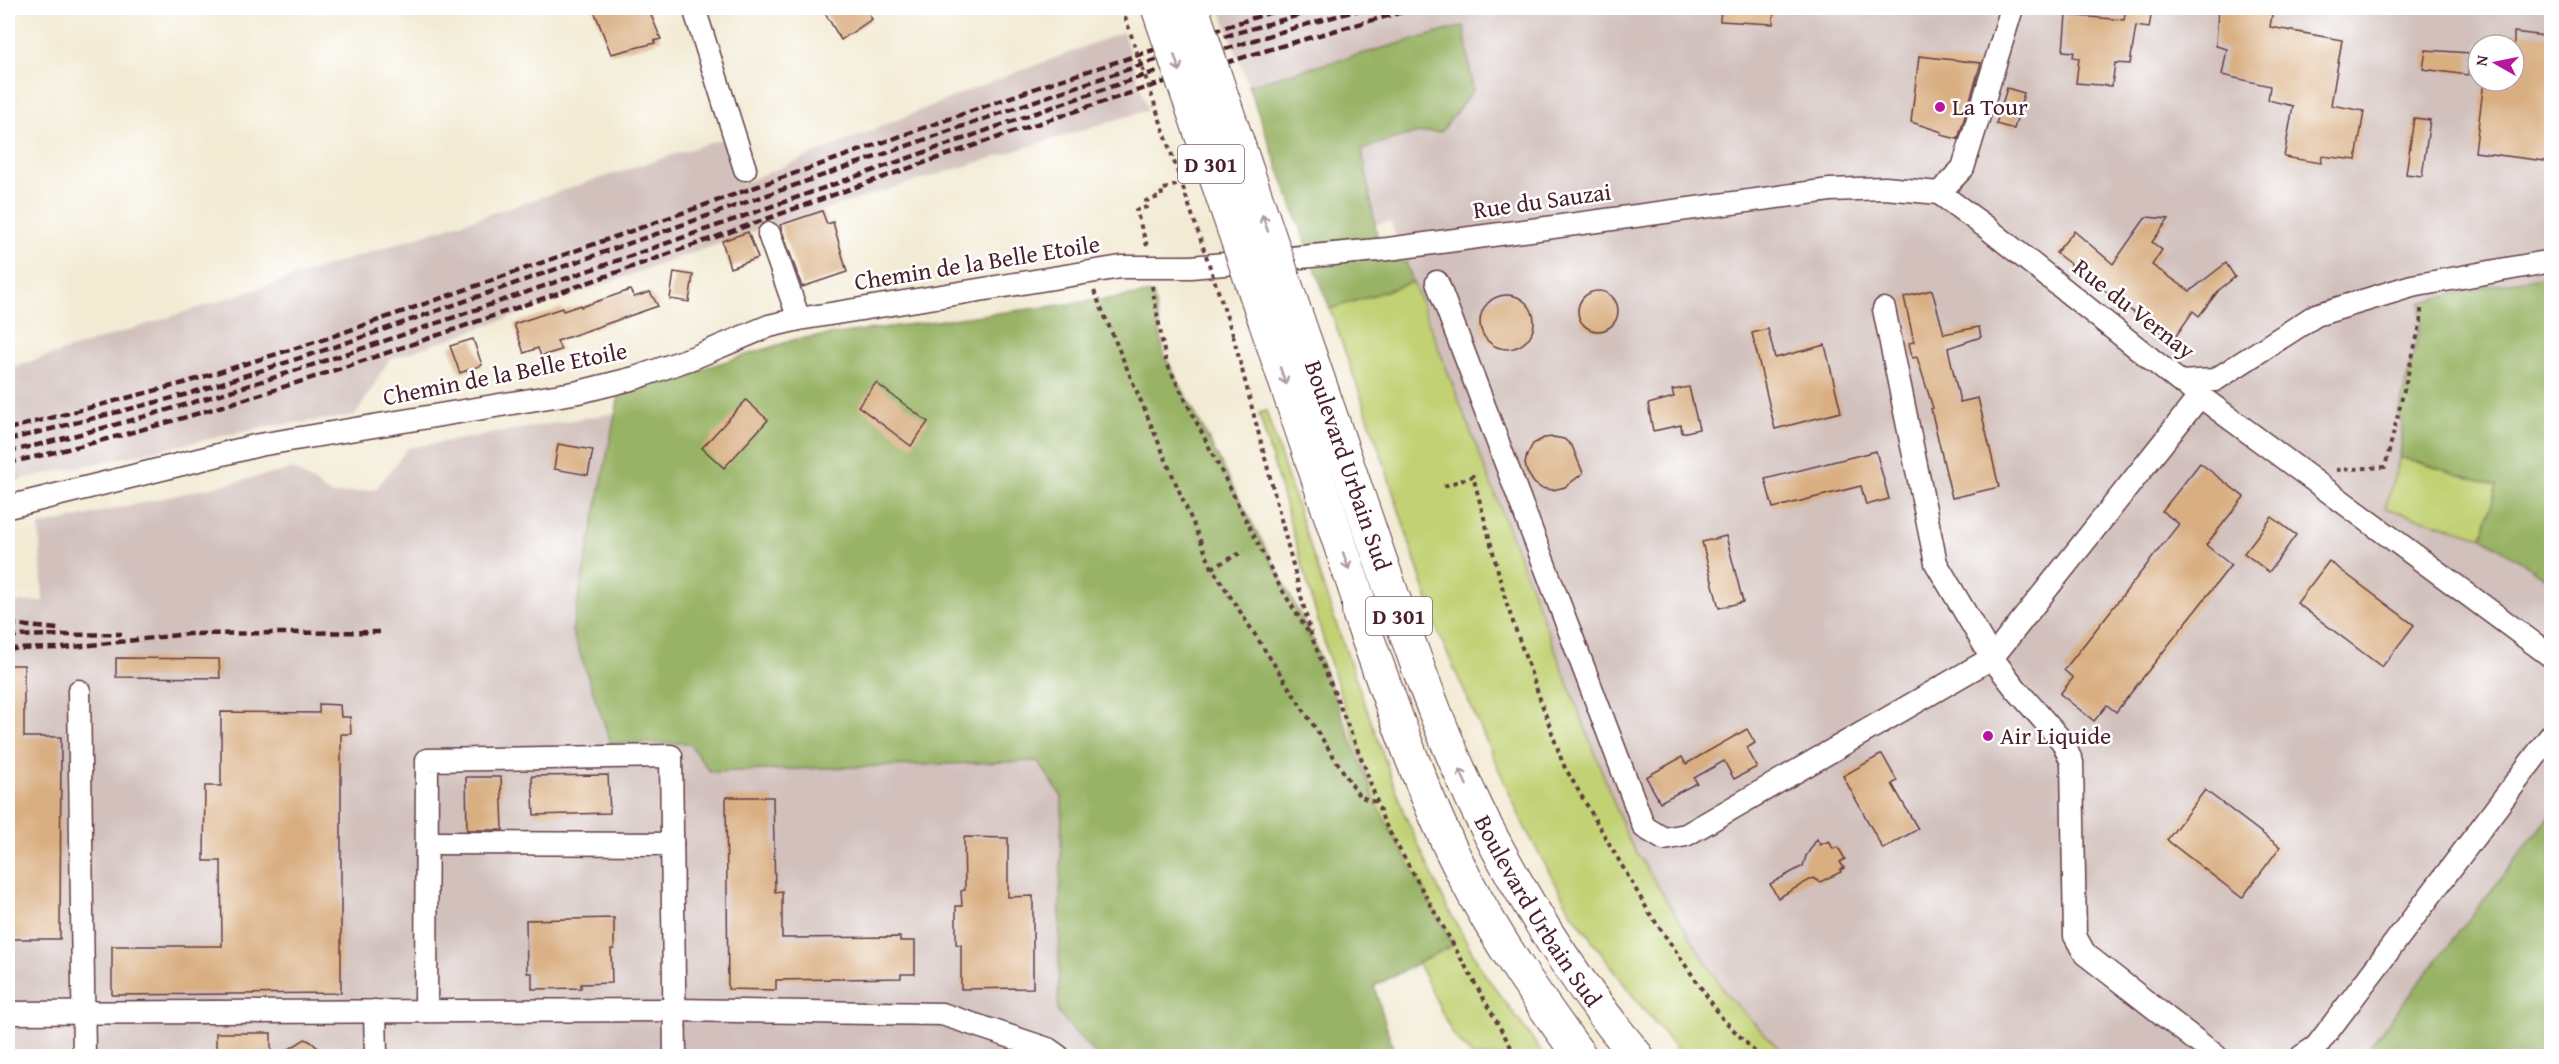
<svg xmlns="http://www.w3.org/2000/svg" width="2559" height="1064" font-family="'Gentium Book Plus',serif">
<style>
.industrial{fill:#d1c0bc;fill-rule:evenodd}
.green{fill:#c1d173;stroke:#86784f;stroke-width:1.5}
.forest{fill:#98b365;stroke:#716948;stroke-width:1.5}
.building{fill:#d9af82}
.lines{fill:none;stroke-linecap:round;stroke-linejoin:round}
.minor-casing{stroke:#633d44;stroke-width:25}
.highway-casing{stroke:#633d44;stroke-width:35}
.path{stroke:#633d44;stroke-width:4;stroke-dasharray:4.5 4.5;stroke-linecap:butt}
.minor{stroke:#fff;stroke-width:22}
.highway{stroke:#fff;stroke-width:33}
.rail{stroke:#4a1f2b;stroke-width:4.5;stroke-dasharray:9 4.5;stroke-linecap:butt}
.highway-bridge-casing{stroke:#633d44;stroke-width:35;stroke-linecap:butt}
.path-bridge{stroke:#633d44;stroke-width:4;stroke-dasharray:4.5 4.5;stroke-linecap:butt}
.highway-bridge{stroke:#fff;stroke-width:33}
.oneway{stroke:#ae9aa0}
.poi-dot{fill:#b5179e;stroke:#fff;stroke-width:2}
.labels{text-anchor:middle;stroke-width:5;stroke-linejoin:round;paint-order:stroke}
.shield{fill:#fff;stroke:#80626b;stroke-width:1.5}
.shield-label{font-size:22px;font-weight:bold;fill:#4a1f2b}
.poi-label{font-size:24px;fill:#4a1f2b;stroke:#fff;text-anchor:start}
.street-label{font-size:24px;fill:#4a1f2b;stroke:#fff}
</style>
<rect width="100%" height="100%" fill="#fff"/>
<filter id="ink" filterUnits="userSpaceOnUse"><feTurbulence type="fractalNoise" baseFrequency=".0167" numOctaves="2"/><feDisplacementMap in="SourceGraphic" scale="12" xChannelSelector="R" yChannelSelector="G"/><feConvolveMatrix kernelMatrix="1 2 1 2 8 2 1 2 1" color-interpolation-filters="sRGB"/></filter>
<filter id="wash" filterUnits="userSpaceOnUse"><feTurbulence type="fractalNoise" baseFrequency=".008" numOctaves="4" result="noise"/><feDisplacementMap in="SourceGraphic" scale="24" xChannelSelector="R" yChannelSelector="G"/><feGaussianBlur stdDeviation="1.35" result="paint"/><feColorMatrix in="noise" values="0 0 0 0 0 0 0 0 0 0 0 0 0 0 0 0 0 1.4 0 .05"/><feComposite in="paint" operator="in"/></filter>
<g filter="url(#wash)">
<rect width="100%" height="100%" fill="#f2ead3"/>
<!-- industrial -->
<g class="industrial">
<path d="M1220,8H2551V1056H1786L1726,994L1628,839L1390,222L1376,224L1362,150L1329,64L1248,85ZM2478,45H2514V81H2478Z"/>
<polygon points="1123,32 1148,110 760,229 389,360 355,416 270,426 8,482 8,369 722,139 741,184 960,94"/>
<polygon points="615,413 572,631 689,743 710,772 1038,760 1062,797 1059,1013 1097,1056 8,1056 8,603 43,601 39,526 293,469 332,495 376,489 408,448"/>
</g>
<!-- green -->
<g class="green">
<polygon points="1413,282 1628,839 1726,994 1786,1056 1682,1056 1633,996 1570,910 1523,824 1438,632 1380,451 1330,309"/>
<polygon points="1266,411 1328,601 1404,813 1446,905 1484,973 1545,1056 1472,1056 1452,1033 1418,963 1453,945 1377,806 1327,652 1259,413"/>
<polygon points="2400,457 2497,486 2482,537 2385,508"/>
</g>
<!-- forest -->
<g class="forest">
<path d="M1464,26L1473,90L1441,132C1413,131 1388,140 1362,150L1381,259L1406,262L1413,282L1330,309L1248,85Z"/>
<polygon points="2551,275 2552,275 2551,581 2482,537 2497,486 2400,457 2403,426 2398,415 2421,321 2421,302 2485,287"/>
<polygon points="1153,293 1164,354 1312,638 1376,803 1453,945 1374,986 1395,1056 1097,1056 1058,1013 1062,797 1038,761 710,772 689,743 611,743 572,631 619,395 797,339"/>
<polygon points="2551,814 2551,1056 2362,1056"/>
</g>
<g id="blocks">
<!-- building -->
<g class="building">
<polygon points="593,8 648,8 661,39 654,41 655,43 611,54"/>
<polygon points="822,8 865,8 872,19 841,40"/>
<polygon points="1721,8 1774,8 1773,24 1720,21"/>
<polygon points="2126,8 2152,10 2149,28 2136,26 2130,64 2115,63 2112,86 2076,83 2079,58 2073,57 2074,52 2063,51 2066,15 2124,20"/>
<polygon points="2218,8 2273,8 2270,27 2342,40 2331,105 2364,111 2356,160 2322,156 2321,163 2284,157 2293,106 2268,100 2270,86 2222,75 2227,49 2216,46"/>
<polygon points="2514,32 2552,37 2552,162 2475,152 2484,81 2514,81"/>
<polygon points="2426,50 2470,53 2468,75 2423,69"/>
<polygon points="1919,56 1981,63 1958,139 1941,135 1942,132 1911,122"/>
<polygon points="2007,88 2024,93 2014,129 1996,124"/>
<polygon points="2414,118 2430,120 2422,176 2406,174"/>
<polygon points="822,211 827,224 833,222 847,272 802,287 780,225"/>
<polygon points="2146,217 2169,219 2152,242 2162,250 2152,265 2190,291 2226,263 2235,277 2219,290 2199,316 2193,311 2172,342 2056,253 2074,231 2113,264"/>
<polygon points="748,232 758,258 730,268 722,241"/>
<polygon points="674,272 693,275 689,302 670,299"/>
<polygon points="630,290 634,297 650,292 658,306 557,341 561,350 541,356 538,348 524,353 514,324 562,308 563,311 581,305 581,307"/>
<polygon points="1932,290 1944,334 1979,327 1981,337 1948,348 1960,402 1978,398 1999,487 1952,498 1931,409 1933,408 1917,357 1912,358 1909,343 1914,342 1904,297"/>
<circle cx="1598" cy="311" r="20"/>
<circle cx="1507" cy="322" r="27"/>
<polygon points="1768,329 1775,358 1825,345 1841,412 1775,429 1752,333"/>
<polygon points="473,339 482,365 460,373 450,346"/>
<polygon points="876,383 928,422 911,446 858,406"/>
<polygon points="1689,387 1699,429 1682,433 1681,425 1653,431 1648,404 1674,397 1672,390"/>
<polygon points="746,400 768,420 724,468 702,448"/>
<polygon points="1553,437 1564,439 1572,446 1583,473 1565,487 1553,490 1541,488 1534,483 1527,472 1525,464 1527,455 1533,444 1544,438"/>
<polygon points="558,444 593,450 588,475 554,469"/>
<polygon points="1876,451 1889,499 1866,505 1861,486 1773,508 1765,479"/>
<polygon points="2200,463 2244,497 2206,545 2231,565 2116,712 2107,705 2094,721 2060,694 2073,678 2064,670 2179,524 2162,511"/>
<polygon points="2272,517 2296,535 2269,572 2244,553"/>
<polygon points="1726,536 1743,602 1719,608 1702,542"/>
<polygon points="2329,561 2414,625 2382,667 2297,603"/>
<polygon points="116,658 219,659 220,678 116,677"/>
<polygon points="8,665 24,665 24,737 61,737 60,939 8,939"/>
<polygon points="319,704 340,705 341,717 350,717 351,734 341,734 341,993 112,995 112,946 222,946 221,861 204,861 205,786 221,786 221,712 319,713"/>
<polygon points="1747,729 1755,743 1747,748 1757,767 1734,779 1724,761 1694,778 1697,783 1660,802 1646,777 1682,757 1686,764"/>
<polygon points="1882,754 1897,781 1892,784 1918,829 1883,849 1843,776"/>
<polygon points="608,775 610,813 534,815 532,776"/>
<polygon points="466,777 501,777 503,830 467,830"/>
<polygon points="2205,790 2280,847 2242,898 2167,840"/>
<polygon points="726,797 773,797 775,892 782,891 782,938 900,937 900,941 915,941 915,974 901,974 901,978 776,980 776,990 728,989"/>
<polygon points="964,837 1008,838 1008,897 1033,896 1033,988 961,989 961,945 956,944 956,906 962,906 961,891 965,890"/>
<polygon points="1817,839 1820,845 1829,841 1833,849 1838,847 1845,859 1840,862 1844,868 1840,870 1841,872 1820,882 1813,878 1778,898 1770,884 1803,866 1806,856"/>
<polygon points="614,918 614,949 611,949 612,983 581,984 581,988 532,989 532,973 527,973 526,920"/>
<rect x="216" y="1033" width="55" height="23"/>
<polygon points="305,1039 311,1042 327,1056 278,1056"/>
</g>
</g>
</g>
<g filter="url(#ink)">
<use href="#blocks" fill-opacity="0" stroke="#633d44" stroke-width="1.5"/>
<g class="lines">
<!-- minor casing -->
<g class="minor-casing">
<g id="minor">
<polyline points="694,8 745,169"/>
<polyline points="1939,193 1986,227 2180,382 2215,380 2316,315 2412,286 2552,261"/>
<polyline points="1939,193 1963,168 2012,8"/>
<polyline points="769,234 799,319"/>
<polyline points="1437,282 1644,827 1664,839 1686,835 1992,658 2200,396"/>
<polyline points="1884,309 1936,563 1992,658 2016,689 2062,741 2072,762 2075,936 2085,954 2216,1056"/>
<polyline points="2189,388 2552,657"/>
<polyline points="8,507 259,445 579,392 635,378 695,357 769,326 799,319 1121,267 1191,267 1388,249 1830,190 1885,188 1939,193"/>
<polyline points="79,691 84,1056"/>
<polyline points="427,843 672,844"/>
<polyline points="375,1011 376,1056"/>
<polyline points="426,1011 427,760 671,756 675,1056"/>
<polyline points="8,1013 674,1010 942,1014 1048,1049 1058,1056"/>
<polyline points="2302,1056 2316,1047 2552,734"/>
</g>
</g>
<!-- highway casing -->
<g class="highway-casing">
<g id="highway">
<path id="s1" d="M1297,318C1325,398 1352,478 1380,559C1410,646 1440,734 1481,817C1524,902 1576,983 1637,1056"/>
<path d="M1265,321L1358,598L1359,614C1391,703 1421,792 1464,876C1497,940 1538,999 1580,1056"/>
</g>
</g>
<!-- path -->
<g class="path">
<polyline points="1147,246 1136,210 1147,207 1146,201 1162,196 1161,190 1182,183"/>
<polyline points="1152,286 1166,362 1279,585 1310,635"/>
<polyline points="1094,291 1212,568 1359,796 1375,802"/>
<polyline points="1233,335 1312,638 1366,770 1384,822 1516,1056"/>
<polyline points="2336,470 2385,467 2421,321 2421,306"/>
<polyline points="1444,486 1473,476 1507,605 1563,764 1650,914 1722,1018 1759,1056"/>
<polyline points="1212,568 1244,551"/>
</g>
<!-- minor -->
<use href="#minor" class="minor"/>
<!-- highway -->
<use href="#highway" class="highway"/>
<!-- rail -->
<g class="rail">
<polyline points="8,429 184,383 328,338 1048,84 1284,8"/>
<polyline points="8,440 188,394 331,348 1052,95 1233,34 1324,8"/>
<path d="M8,452C174,413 334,359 495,303C649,250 803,195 957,141C1092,93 1228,44 1367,8"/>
<path d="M8,463C185,424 356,364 527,304C822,201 1115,87 1418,8"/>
<polyline points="8,624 58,629"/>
<polyline points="8,636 122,634"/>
<polyline points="8,649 64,648 188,634 380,632"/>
</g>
<!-- highway-bridge casing -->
<g class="highway-bridge-casing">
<g id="highway-bridge">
<polyline points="1158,8 1265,321"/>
<polyline points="1192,8 1297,318"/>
</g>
</g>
<!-- path-bridge -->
<polyline class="path-bridge" points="1122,8 1233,335"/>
<!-- highway-bridge -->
<use href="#highway-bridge" class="highway-bridge"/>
</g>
<!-- one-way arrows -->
<defs><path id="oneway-shaft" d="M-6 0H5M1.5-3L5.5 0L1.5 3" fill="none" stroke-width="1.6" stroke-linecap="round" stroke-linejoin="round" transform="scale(1.5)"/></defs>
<g class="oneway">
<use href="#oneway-shaft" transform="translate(1177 63) rotate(71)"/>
<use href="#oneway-shaft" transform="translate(1265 223) rotate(-109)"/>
<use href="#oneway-shaft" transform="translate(1283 376) rotate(71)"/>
<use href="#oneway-shaft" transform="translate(1346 561) rotate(71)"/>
<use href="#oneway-shaft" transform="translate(1463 777) rotate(-114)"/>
</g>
</g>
<!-- markers -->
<g class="poi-dot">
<circle cx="1940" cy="107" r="6"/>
<circle cx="1988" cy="736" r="6"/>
</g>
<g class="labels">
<!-- shield labels -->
<g class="shield">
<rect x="1178" y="145" width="66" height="38" rx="4.5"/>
<rect x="1366" y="597" width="66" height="38" rx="4.5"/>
</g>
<g class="shield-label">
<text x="1211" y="172">D 301</text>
<text x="1399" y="624">D 301</text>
</g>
<!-- poi labels -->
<g class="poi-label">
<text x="1952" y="115">La Tour</text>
<text x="2000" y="744">Air Liquide</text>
</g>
<!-- street labels -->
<g class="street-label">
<text transform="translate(1542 201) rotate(-8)" y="8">Rue du Sauzai</text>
<text transform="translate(977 263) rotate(-9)" y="8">Chemin de la Belle Etoile</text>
<text transform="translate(2134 309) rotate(38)" y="8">Rue du Vernay</text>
<text transform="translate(505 374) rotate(-11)" y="8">Chemin de la Belle Etoile</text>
<text dy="8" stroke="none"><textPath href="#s1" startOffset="156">Boulevard Urbain Sud</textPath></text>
<text dy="8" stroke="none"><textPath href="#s1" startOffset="642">Boulevard Urbain Sud</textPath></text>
</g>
</g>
<!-- margin -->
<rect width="2559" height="1064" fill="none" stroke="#fff" stroke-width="30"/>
<!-- north arrow -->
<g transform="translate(2496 63) rotate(279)"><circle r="28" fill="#ffffff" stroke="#b7a5aa" stroke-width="1.5"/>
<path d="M0-4.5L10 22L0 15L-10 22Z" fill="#b5179e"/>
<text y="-9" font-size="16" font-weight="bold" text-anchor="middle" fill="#4a1f2b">N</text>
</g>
</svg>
